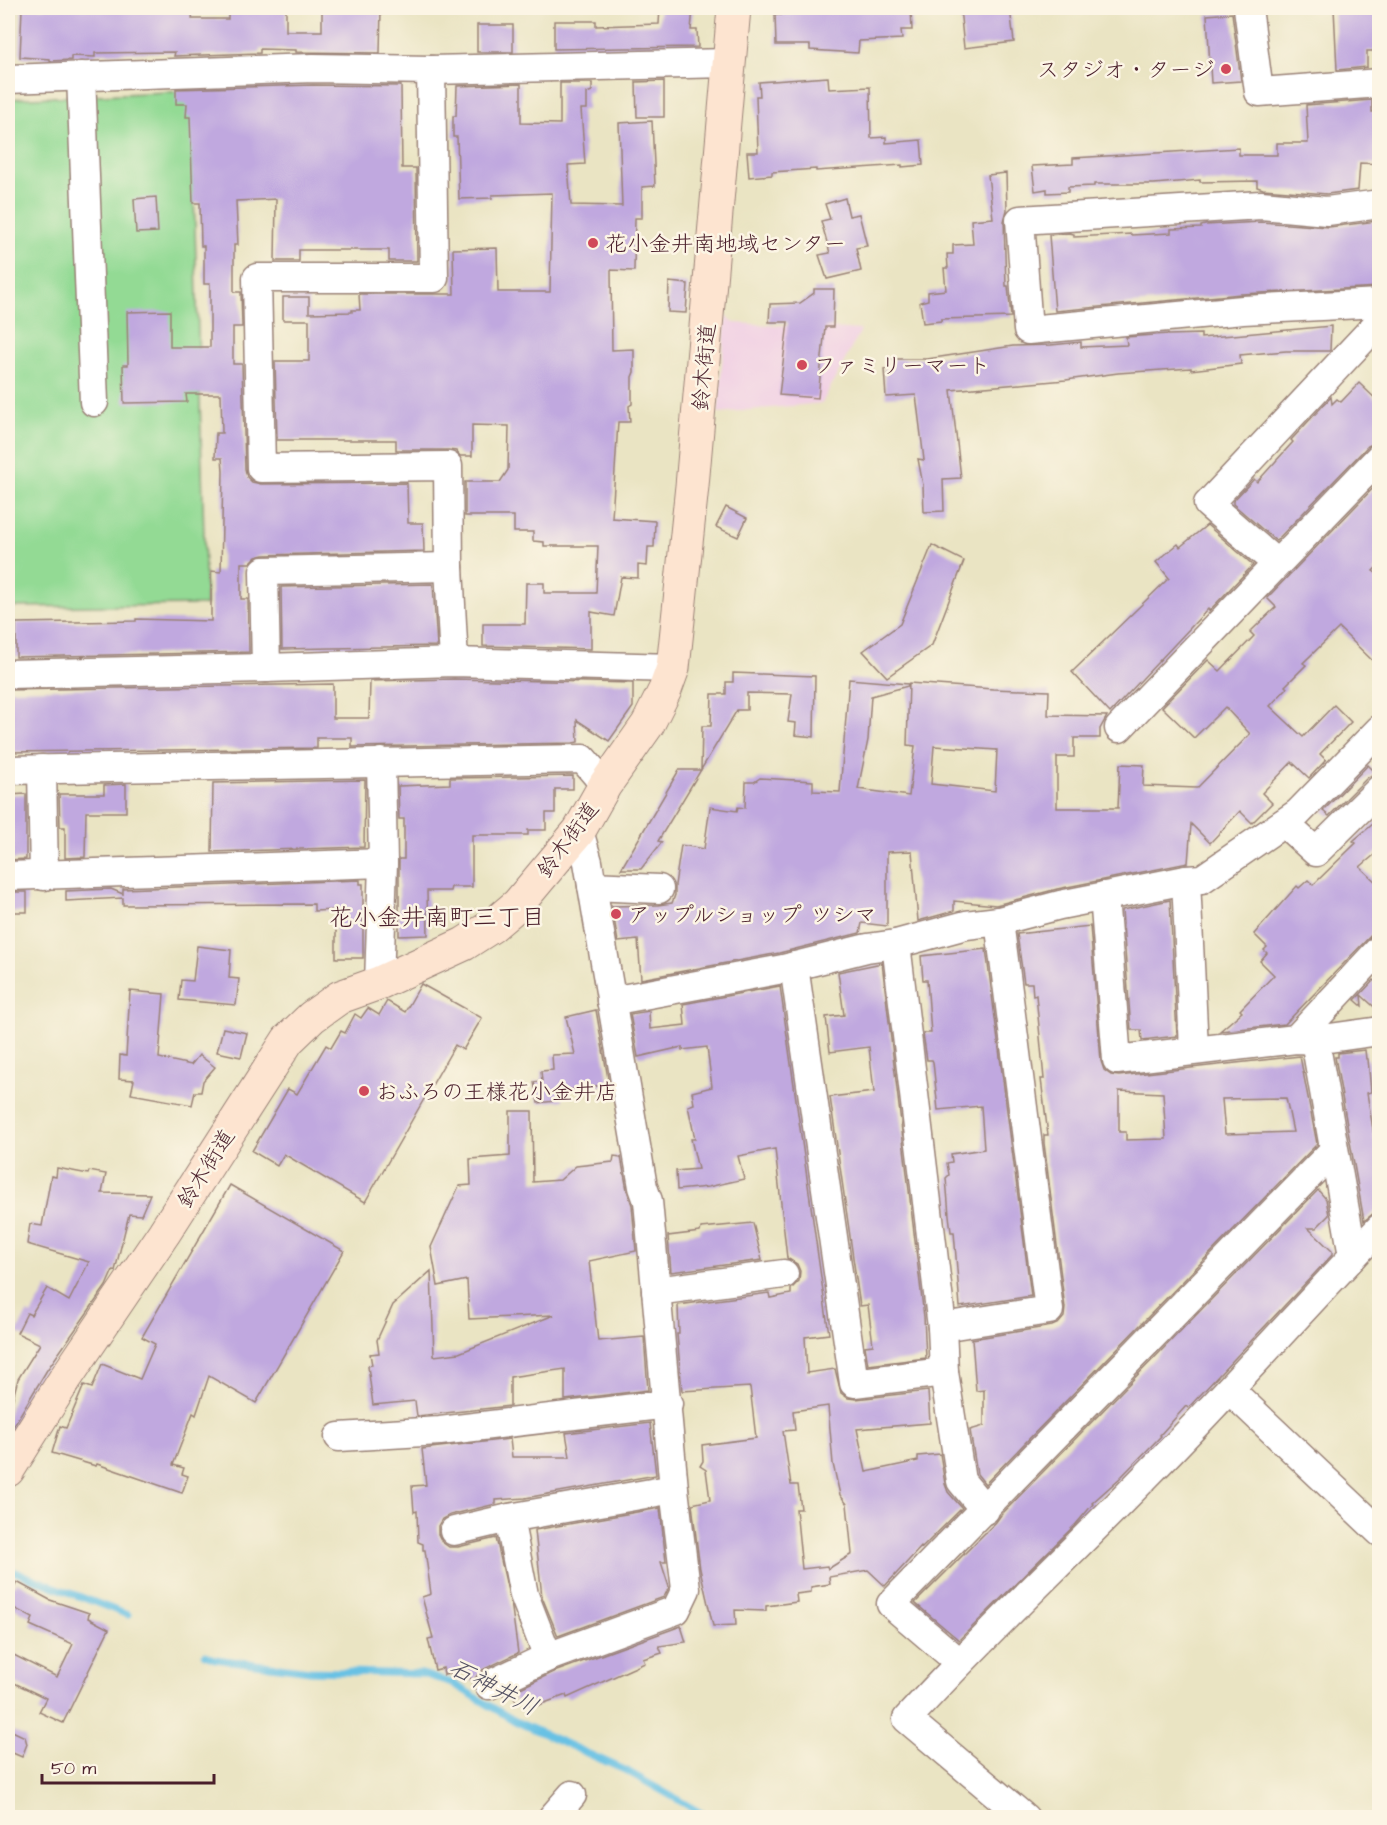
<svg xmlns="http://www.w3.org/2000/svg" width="1387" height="1825" font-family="'Architects Daughter','Klee One',sans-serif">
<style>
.built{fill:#f1d0e4}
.green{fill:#93da94;stroke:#6e7c60;stroke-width:1.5}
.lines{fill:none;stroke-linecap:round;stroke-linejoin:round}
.stream{stroke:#67c1e4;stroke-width:7}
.building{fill:#c0a8df;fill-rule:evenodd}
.street-casing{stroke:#9a8277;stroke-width:31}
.secondary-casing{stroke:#9a8277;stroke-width:35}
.street{stroke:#fff;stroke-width:28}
.secondary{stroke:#fde4d0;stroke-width:33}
.poi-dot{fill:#d1495b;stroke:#fcf5e5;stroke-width:2}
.labels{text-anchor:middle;stroke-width:5;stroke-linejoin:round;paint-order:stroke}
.poi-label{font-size:22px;fill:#4a1f2b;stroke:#fcf5e5;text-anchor:start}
.street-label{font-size:22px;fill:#4a1f2b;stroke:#fcf5e5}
.neighbourhood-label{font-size:24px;fill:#4a1f2b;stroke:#fcf5e5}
.water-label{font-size:24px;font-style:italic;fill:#535062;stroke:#fcf5e5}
</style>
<rect width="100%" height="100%" fill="#fcf5e5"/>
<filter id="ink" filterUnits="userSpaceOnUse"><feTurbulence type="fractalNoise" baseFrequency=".0167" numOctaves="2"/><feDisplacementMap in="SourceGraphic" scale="12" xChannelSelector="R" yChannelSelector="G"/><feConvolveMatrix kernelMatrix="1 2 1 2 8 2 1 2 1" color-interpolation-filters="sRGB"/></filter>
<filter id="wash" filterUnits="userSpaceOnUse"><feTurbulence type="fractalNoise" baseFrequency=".008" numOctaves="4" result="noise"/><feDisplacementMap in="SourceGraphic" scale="24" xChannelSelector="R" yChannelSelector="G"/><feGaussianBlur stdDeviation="1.35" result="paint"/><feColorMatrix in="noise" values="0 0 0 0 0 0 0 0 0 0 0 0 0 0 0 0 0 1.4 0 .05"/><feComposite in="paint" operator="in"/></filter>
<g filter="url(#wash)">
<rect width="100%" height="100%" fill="#eae4c3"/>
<!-- built -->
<polygon class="built" points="726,315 734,323 861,330 822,403 718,413"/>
<!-- green -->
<polygon class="green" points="191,91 206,605 8,607 8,99"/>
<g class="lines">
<!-- stream -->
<g class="stream">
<polyline points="8,1569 128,1615"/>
<polyline points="205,1655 215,1659 310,1671 422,1674 452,1683 515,1721 627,1771 710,1818"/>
</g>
</g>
<g id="blocks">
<!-- building -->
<g class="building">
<polygon points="22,8 193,8 192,19 228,19 228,8 286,8 286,31 322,31 322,8 381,8 380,53 296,52 296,50 260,49 260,53 174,56 175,52 95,53 95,57 71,56 71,60 50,61 50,59 20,57"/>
<polygon points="660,8 693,8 691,30 697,30 698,47 554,49 554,21 596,21 596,26 659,24"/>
<polygon points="781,8 911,8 912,30 901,30 902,39 859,41 858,53 810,50 810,45 776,45 775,14 781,15"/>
<polygon points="960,8 1010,8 1014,42 964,48"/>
<polygon points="1334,8 1380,8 1380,51 1367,51 1367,67 1337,70"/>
<polygon points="1232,13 1241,81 1211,83 1207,15"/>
<rect x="477" y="25" width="36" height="27"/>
<polygon points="828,77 829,89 870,87 871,138 886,137 886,143 921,140 923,165 902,167 902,165 816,171 816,169 772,172 772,175 749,177 747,152 758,152 756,96 760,96 759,82"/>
<polygon points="664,81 664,117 637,117 636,82"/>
<polygon points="560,83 592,83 592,91 587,93 587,109 581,109 585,164 568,165 571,205 622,206 619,123 652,121 655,186 642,187 642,218 635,218 634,271 611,270 612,350 634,349 634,372 632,377 632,404 629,406 630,422 618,422 612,518 655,521 654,547 648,547 647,566 638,565 638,578 621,577 614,616 591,612 591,649 483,646 483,624 525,624 526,583 544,583 544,593 596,593 598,546 544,546 544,542 533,541 533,532 514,532 514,516 465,516 465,482 500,482 508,470 509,426 472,425 472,456 460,456 456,451 448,450 396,450 396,440 277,440 275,361 309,361 309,320 283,320 283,297 309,297 309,313 352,312 352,310 360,310 359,294 454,294 453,249 497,248 498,292 550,292 552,193 492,195 492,198 459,199 457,137 453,137 453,116 456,116 457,86 521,84 521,123 560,124"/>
<polygon points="313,85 401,86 402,168 416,168 417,261 389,261 389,250 299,250 299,261 275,261 276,199 236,201 238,245 234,245 234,292 241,292 242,327 233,327 233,364 242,364 245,469 247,477 252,482 261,484 407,483 408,523 423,523 424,551 264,555 256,557 250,563 241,563 241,599 248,599 249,652 16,657 16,623 136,621 136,619 211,621 211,571 221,572 223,471 222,458 215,458 216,433 222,433 221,394 186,394 187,402 124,403 123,365 128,365 127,312 170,311 170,347 210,347 210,284 204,284 204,246 201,246 200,203 193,203 190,117 186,117 187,104 176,104 176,89"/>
<polygon points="1372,100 1372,112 1380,112 1380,164 1360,163 1358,190 1327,194 1263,189 1257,187 1257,181 1200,182 1200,180 1154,184 1094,184 1094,186 1068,187 1068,192 1047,193 1047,189 1035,191 1032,166 1073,164 1073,158 1239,148 1239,155 1277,155 1277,143 1308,143 1306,105"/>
<polygon points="1006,173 1007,210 1004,221 1006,286 1008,286 1011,317 941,319 941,321 923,323 920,302 928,300 928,292 946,290 944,268 948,268 947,254 953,254 953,245 973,244 971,220 993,218 988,175"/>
<polygon points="156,197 158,232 136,233 134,199"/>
<polygon points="845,198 849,216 859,214 867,246 856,248 861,271 827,279 819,255 830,253 821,221 830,219 825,204"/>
<polygon points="1377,221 1380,287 1241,294 1055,311 1049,235 1069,233 1074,234 1074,237 1131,234 1131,235 1171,233 1171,229 1201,228 1201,226 1205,225 1261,222 1329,227"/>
<polygon points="669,282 688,284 686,313 668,312"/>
<polygon points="814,289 834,289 833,327 825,327 818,398 779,395 788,322 769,322 770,304 800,303 814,293"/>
<polygon points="1331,326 1330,351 1286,351 1240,355 1241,364 1191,370 1191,368 1118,373 1066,380 951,390 961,478 943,479 944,511 924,512 923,485 918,459 924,460 916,395 886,397 884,369 890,368 889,359 927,359 1013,346 1051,345 1081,342 1081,347 1127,345 1126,337 1168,334 1168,335 1201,334 1201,338"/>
<polygon points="1359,383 1380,403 1380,441 1368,446 1276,541 1233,504 1233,501 1254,479 1257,482 1293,442 1291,440 1331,397 1332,404 1337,399 1341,402"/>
<path d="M1380,481V564L1373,571L1380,576V668L1339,628L1303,663L1306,665L1285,686L1287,688L1270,706L1303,737L1334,705L1351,722L1320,754L1326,760L1309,778L1292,762L1262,793L1272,803L1252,823L1240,811L1210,843L1191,824L1188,863L1057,889L996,905L954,901V911L918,921L912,851L887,852V926L862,923L860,933L779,953L641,979L638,940L618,942L612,906L658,905L672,903L675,895V885L681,845L704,849L710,807L737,811L738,807L745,808L746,782H754L760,778L813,781V791L840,792L849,679L908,684V686L871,696L868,740L858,789L909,796L915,746L907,745L909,683L993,689L1049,691L1048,715L1107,716L1100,729V738H1074V757H1057V808H1118L1120,764L1144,765L1143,786L1197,788L1250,734L1225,707L1194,738L1162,707L1208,660L1220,671L1254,636L1250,632L1276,607L1267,598ZM934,746L997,750L995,791L931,784Z"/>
<polygon points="726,507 747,518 738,537 716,527"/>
<polygon points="1207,525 1253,565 1209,611 1208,609 1110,713 1072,672 1169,578 1156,562 1178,544 1180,547"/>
<polygon points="932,545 964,561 932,645 887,677 863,651 900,624"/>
<polygon points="433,584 437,646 282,649 281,587"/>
<polygon points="733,673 815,676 814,737 795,735 796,723 788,722 792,694 747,693 747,710 737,710 658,841 662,842 641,869 621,869 679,770 701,770 702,726 711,726 712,694 726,694 726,682 733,682"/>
<polygon points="454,679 633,683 633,707 609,741 577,720 578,742 573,743 352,747 352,738 317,738 317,748 8,752 8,690 333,684 333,718 369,718 370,681"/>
<polygon points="1368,765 1376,773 1368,777 1329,816 1323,811"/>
<polygon points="573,776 573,789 555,789 555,813 546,813 546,830 528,830 528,835 472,835 472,887 451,887 450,891 427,891 428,935 399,936 399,859 404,859 404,819 399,819 398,786 450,784 450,778"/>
<polygon points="365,780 364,847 212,852 213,783"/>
<polygon points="126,784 126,812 86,812 85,857 65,858 65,827 60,827 59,794 104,794 104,785"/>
<polygon points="26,794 26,859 8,860 8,795"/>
<polygon points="1380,818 1380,850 1360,867 1380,886 1380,926 1285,1024 1220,1031 1242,1012 1240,1010 1274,975 1260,961 1267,953 1264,950 1267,947 1254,934 1297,886 1299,888 1308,880 1313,885 1356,843 1353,841"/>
<polygon points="360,880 360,884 363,884 363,958 336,958 336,910 314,911 314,904 123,905 123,898 66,901 66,891 111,889 123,894 123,889"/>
<rect x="9" y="892" width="18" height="20"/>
<polygon points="1170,900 1177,1036 1142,1040 1141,1030 1131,1030 1122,910"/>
<path d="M1090,926L1101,1061L1104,1070L1111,1075L1119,1076L1300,1056L1317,1144L985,1484L977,1474L970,1430L984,1426V1390L976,1391L972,1339L1052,1326L1059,1323L1064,1317L1065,1308L1044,1143V1135H1048L1041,1079H1044L1036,995L1033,996L1032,983H1024L1017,934ZM1119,1091L1163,1093L1166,1139L1126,1140V1132H1119ZM1286,1098L1293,1132L1225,1134L1222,1099Z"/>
<polygon points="197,946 231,950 229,978 239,979 236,1005 179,1000 181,980 193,981"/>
<polygon points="986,949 1031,1296 960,1307 954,1232 951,1232 949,1215 946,1178 949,1175 947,1163 952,1162 951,1154 984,1149 981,1106 938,1110 933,1062 932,1060 927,1060 923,1033 931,1033 927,980 923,980 921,956"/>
<polygon points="882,963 924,1317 926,1358 868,1365 865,1346 873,1345 868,1305 860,1306 830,1097 874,1092 869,1047 830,1052 826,1017 844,1015 838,972"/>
<polygon points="1374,980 1380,986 1380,1012 1361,995 1362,1006 1355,1000"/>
<polygon points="421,984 482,1018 463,1050 455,1045 365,1202 284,1154 277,1166 252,1151 288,1089 297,1094 326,1045 331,1048 341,1031 345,1033 355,1014 361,1018 368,1008 379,1015 387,1001 405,1012"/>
<path d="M780,986L829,1334L805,1337L807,1373L835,1369L841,1393L848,1398L856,1399L928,1391L930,1423L857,1429L866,1472L918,1461V1456L940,1454L945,1484L948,1492L962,1508L922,1548L921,1547L885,1586L868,1570L829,1577L830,1584L811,1587V1592L796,1594L797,1602L766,1606V1611L735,1610L736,1625L713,1626L700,1569L692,1504L710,1500L706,1470L700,1466L703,1461L702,1445L756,1438L750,1387L682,1391L677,1334H679L678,1305L769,1293L770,1298L791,1294V1289L799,1281L800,1271L797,1264L787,1258L775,1149L738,1156L744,1179L708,1187L677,1190L676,1171L698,1169L691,1139H695L688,1106L694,1104L692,1092L712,1087L707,1047L682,1050V1047L638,1057L630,1014L649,1011L650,1029L685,1025L683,1004ZM828,1406L833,1464L840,1495L847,1504L852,1554L828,1569L827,1566L802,1569L796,1509H801L798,1485H791L783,1431L795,1430L793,1411Z"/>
<polygon points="130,991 164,994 159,1058 191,1065 199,1055 215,1067 203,1081 201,1092 195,1092 192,1105 131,1094 134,1080 119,1079 120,1055 126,1056"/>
<polygon points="596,1010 609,1084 562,1091 563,1100 538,1103 534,1082 542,1081 541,1071 553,1070 552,1055 575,1054 566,1017"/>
<polygon points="223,1028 247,1033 241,1057 217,1052"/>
<polygon points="1365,1050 1366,1059 1368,1059 1371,1092 1367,1093 1376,1147 1380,1146 1380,1208 1364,1221 1335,1057 1338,1057 1338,1053"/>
<polygon points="510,1111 532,1111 533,1182 560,1180 576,1166 613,1162 614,1156 621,1157 627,1190 632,1205 636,1251 589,1261 598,1341 644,1337 648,1390 565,1400 565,1369 510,1377 510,1406 417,1416 415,1401 373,1405 368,1366 372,1365 370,1354 379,1353 377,1340 393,1305 431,1271 434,1356 459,1353 554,1315 469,1319 467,1280 438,1286 431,1247 459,1186 471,1185 470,1159 510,1156"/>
<polygon points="57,1168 88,1174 89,1171 106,1174 102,1193 150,1194 141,1215 129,1214 115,1271 113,1270 106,1286 47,1370 8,1435 8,1416 18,1379 40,1344 17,1333 27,1313 31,1315 47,1288 69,1301 89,1262 27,1244 30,1224 42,1226 51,1176 56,1177"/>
<polygon points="230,1185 344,1251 256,1403 209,1376 196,1415 193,1413 173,1465 184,1468 182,1474 188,1476 182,1493 97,1464 96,1466 52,1453 60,1426 66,1428 84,1385 92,1388 102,1364 140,1379 155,1344 142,1337"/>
<polygon points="1318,1190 1326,1199 1329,1215 1316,1228 1308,1228 1332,1251 1332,1255 1188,1408 1186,1406 1160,1435 1161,1436 1120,1478 1092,1503 1093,1504 1076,1524 959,1640 915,1603 996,1522 1001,1515"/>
<polygon points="753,1223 762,1260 671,1272 668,1236 700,1232 701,1228"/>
<polygon points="650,1423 656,1475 525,1498 496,1500 496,1504 450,1515 442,1519 438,1526 438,1534 442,1542 449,1547 458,1547 496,1538 512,1609 518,1653 482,1670 472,1682 467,1670 444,1675 443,1668 435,1670 428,1639 433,1638 422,1597 431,1594 425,1550 423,1550 423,1544 418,1542 417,1511 414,1512 412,1486 426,1485 422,1449 510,1439 512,1457 570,1457 566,1433"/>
<polygon points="660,1508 666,1562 661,1562 669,1587 664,1597 558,1636 542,1597 535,1530"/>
<polygon points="8,1582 15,1586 17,1582 50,1600 89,1613 88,1618 109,1629 63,1723 39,1712 46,1698 8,1680 8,1652 57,1677 73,1644 30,1625 33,1618 8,1605"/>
<polygon points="681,1626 686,1642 659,1646 662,1653 643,1659 645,1663 629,1670 567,1698 566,1695 531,1708 525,1695 525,1700 516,1702 512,1692 554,1672"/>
<polygon points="8,1729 25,1737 27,1744 22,1757 8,1751"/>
</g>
</g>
</g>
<g filter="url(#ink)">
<use href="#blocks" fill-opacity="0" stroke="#9a8277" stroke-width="1.5"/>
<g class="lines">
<!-- street casing -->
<g class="street-casing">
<g id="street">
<polyline points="1248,8 1259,92 1380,83"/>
<polyline points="431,70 434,278 257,278 261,468 448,466 449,567 454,662"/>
<polyline points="81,76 94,402"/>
<polyline points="8,79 313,68 431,70 729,63"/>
<polyline points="1380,204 1327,211 1261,205 1020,220 1028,330 1243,310 1380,303"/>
<polyline points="1276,563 1208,504 1380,321"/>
<polyline points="266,668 264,571 449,567"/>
<polyline points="8,674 266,668 454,662 673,668"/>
<polyline points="1119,728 1380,457"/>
<polyline points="42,769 44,876"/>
<polyline points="8,770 583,759 605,785"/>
<polyline points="1284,823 1316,852 1380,789"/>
<polyline points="8,876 383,863"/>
<polyline points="1186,880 1194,1049"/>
<polyline points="592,886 659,889"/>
<polyline points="1104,896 1117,1060 1296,1039 1315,1040 1380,1031"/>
<polyline points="896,944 942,1327 944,1372 961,1481 985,1510"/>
<polyline points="794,966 854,1383 944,1372"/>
<polyline points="379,983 383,863 381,762"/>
<polyline points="611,1001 783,969 867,948 896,944 966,925 999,921 1060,905 1186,880 1202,879 1298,813 1380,729"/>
<polyline points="1296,1039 1380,949"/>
<polyline points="1315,1040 1353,1256"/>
<polyline points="656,1291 784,1274"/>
<polyline points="942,1327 1049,1310 999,921"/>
<polyline points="1230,1390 1380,1532"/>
<polyline points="339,1437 440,1431 668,1404"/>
<polyline points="509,1518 674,1489"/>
<polyline points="454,1531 509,1518 524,1595 548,1657"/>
<polyline points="959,1662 891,1604 1333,1151"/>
<polyline points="489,1685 548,1657 676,1610 686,1589 674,1489 648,1201 643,1187 588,862 579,831"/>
<polyline points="552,1818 572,1795"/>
<path d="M1025,1818L907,1719C984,1634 1069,1556 1149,1473C1228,1393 1302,1309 1380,1228"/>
</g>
</g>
<!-- secondary casing -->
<g class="secondary-casing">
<polyline id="secondary" points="8,1470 65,1379 164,1233 288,1040 312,1017 340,997 379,983 464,944 492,926 518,904 579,831 605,785 648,724 665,690 673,668 692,486 734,8"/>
</g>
<!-- street -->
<use href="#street" class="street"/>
<!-- secondary -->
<use href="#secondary" class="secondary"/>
</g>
</g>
<!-- markers -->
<g class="poi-dot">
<circle cx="1226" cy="69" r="6"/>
<circle cx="593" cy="243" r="6"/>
<circle cx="802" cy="365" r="6"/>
<circle cx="616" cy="914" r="6"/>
<circle cx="364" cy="1091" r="6"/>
</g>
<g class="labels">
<!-- poi labels -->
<g class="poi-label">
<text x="1214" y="77" text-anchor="end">スタジオ・タージ</text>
<text x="605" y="251">花小金井南地域センター</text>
<text x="814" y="373">ファミリーマート</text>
<text x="628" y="922">アップルショップ ツシマ</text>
<text x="376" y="1099">おふろの王様花小金井店</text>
</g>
<!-- street labels -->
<g class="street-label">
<text transform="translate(703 367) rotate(-85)" y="8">鈴木街道</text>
<text transform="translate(567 839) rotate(-54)" y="8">鈴木街道</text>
<text transform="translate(205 1168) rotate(-58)" y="8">鈴木街道</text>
</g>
<!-- neighbourhood labels -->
<g class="neighbourhood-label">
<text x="437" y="925">花小金井南町三丁目</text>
</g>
<!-- water labels -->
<g class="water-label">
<text transform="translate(494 1687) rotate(27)" y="8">石神井川</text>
</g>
</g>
<!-- margin -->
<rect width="1387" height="1825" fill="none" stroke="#fcf5e5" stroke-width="30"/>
<!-- scale -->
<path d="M42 1774v9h172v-9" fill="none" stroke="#4a1f2b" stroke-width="3"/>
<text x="51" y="1774" font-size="18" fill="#4a1f2b" stroke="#fcf5e5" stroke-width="4.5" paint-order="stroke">50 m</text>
</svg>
